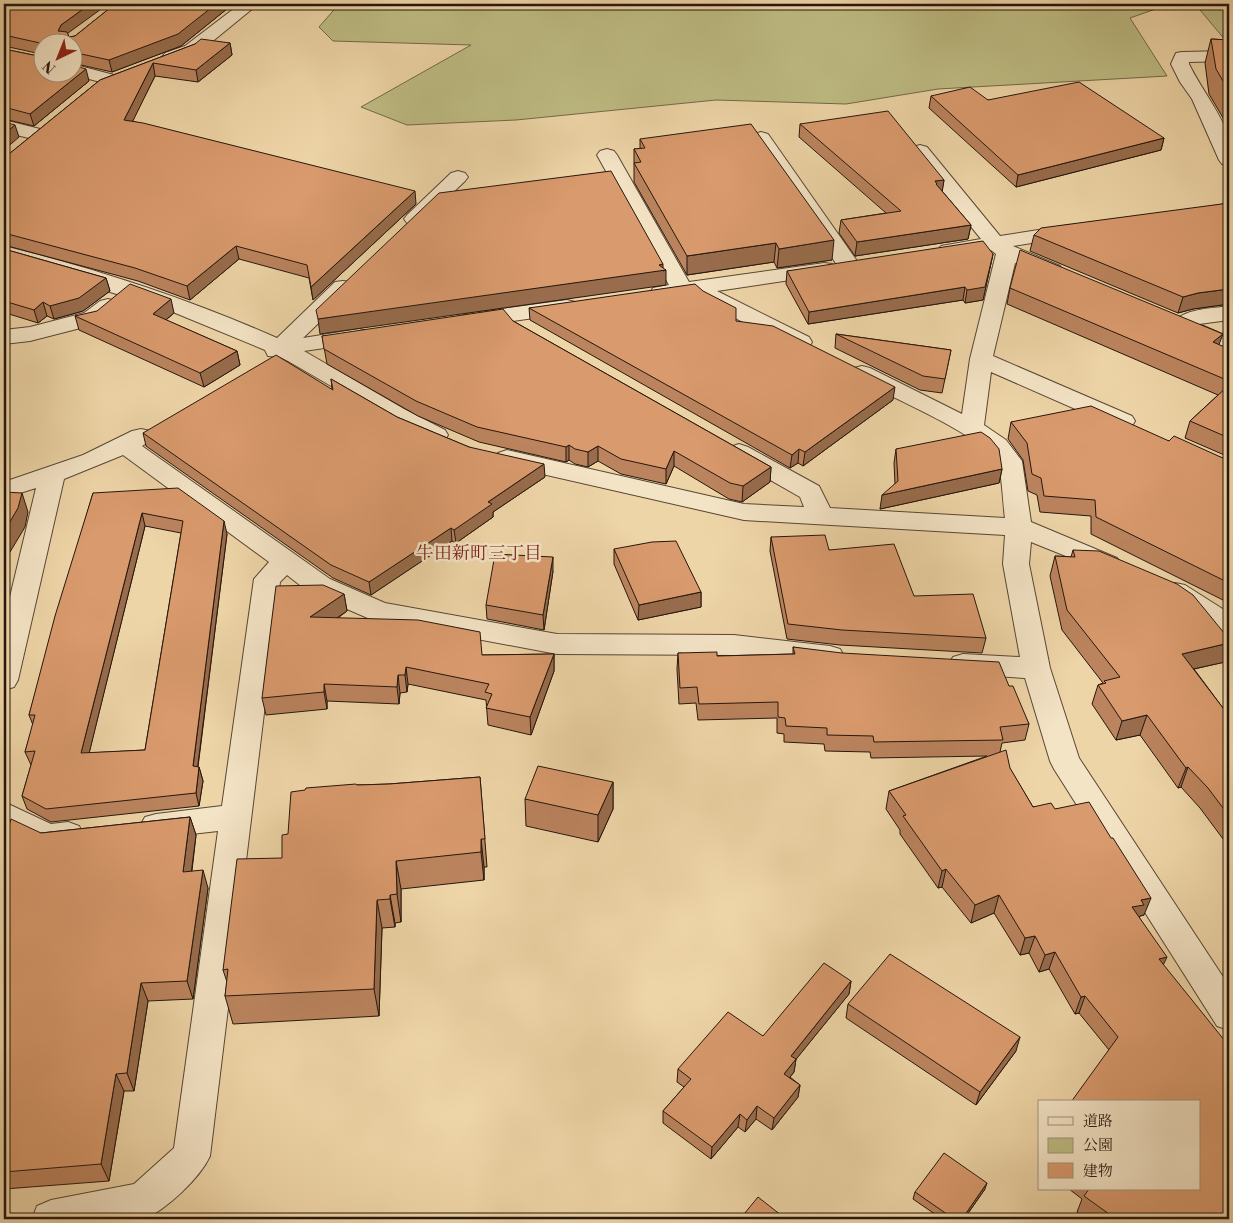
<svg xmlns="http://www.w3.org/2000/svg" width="1233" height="1223" font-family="'Libre Bodoni','Noto Serif JP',serif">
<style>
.green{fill:#bebc83;stroke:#726948}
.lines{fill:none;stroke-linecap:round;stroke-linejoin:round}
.minor-casing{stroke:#574634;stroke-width:2}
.minor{fill:#f4e4c6;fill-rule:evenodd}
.wall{fill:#bb845e;stroke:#25160d;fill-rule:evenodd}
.shaded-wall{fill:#986c4c;stroke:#25160d}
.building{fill:#d99a6d;stroke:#25160d;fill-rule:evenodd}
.labels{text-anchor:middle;stroke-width:5;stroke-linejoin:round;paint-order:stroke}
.neighbourhood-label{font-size:18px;fill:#7a1f14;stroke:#f4e4c6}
</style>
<rect width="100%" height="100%" fill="#eed5a7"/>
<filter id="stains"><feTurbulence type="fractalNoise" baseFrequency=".004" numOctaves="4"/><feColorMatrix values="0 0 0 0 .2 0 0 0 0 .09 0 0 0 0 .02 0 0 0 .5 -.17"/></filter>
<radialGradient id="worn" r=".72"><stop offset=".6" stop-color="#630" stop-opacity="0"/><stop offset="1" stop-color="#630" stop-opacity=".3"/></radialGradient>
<!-- green -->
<g class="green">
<polygon points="339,4 1170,4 1130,18 1167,76 938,89 846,104 716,100 516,120 407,125 361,107 471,45 333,41 319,27"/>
<polygon points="1195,4 1229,4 1229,42 1226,41"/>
</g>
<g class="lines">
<!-- minor casing -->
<g class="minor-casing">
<g id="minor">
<polygon points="240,4 258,4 197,54 171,62 165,61 162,57 165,53 185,46"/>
<path d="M1229,51V61L1189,62V64C1201,89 1220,111 1229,138C1231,146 1230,158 1229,166L1222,164L1219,160L1192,99L1180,82L1171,64L1176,53L1182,52Z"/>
<polygon points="72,64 118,76 121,80 118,84 112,85 66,73 72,72"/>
<polygon points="4,120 44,130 46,134 44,138 37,140 4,132"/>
<polygon points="761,132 768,134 857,261 860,266 857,271 849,272 841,271 752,138 754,134"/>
<path d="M920,145L927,147L1000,236L1070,225L1077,227L1080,231L1077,235L1070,237L1013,246L1060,266L1063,271L1060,276L1052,277L1044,276L1015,263L993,356L1132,416L1135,421L1132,426L1123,428L1114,426L991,372L984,425L1006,440L1022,461L1031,522L1117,558L1121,564L1117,570L1108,573L1031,542L1029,564L1050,668L1079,758L1229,986V1030L1217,1026L1054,769L1050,761L1025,678L963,674L953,671L949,664L953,657L963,654L1020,657L1003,564L1005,535L744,520L507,466L498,463L495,458L498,453L507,450L744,504L804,507L800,497L730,457L727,452L730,447L739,444L748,447L819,486L830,508L1005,518C1003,506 1002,469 997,461C981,435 885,394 854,378L850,373L854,368L862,366L870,368L962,414L970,359L996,254L991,250L948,256L941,254L938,250L941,246L981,239L910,151L913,147Z"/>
<polygon points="607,149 614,151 617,155 689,282 824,263 832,264 835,269 832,274 824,275 717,291 809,337 812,342 809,347 801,349 793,347 703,302 695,295 661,300 653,298 650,293 653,288 669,285 597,155 600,151"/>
<polygon points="458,171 465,173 468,177 465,181 421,223 414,225 407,223 404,219 407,215 451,173"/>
<path d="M4,246C97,269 189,299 277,338L335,282L343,281L351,282L354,287L351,292L303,338L359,329L367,331L370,336L367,341L359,343L304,351L404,409L445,430L448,435L445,440L436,442L427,440L407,430L288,361L280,357L268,356L265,350L168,310L4,259Z"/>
<polygon points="108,299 116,301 119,306 100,323 30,341 4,344 4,330 30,327 84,313 100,301"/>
<polygon points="567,300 575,302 578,307 575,312 471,327 463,325 460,320 463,315 471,313"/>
<path d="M1229,306V320L1199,324L1229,337V352L1174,330L1171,325C1183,308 1210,309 1229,306Z"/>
<path d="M141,429L150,431L153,436L150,441L142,446L330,579L385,603L557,634L734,635L830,646L840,649L844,656L840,663L830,666L734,655L557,654L370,619L310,593L287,575L280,582L210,1156C200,1178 166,1210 144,1219H32L37,1206L51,1200L134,1184L174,1148L218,831L156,838L145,835L140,826L145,817L156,814L222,806L254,579L269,562L123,455L64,479L18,680L14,687L4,690V622L36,488L4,498V482L83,455L132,431Z"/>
<polygon points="1175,583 1185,585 1229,613 1229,636 1219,633 1165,599 1161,592 1165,585"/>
<path d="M4,802L51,824L68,822L79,826L84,835L79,844C45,855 33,844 4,828Z"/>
</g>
</g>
<!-- minor -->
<use href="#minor" class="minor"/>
</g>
<!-- wall -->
<g class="wall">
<polygon points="4,4 68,34 69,37 75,36 115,4 233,4 181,46 112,72 72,63 72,42 42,42 89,81 34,126 4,119 4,49 38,56 41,54 4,46 4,47"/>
<polygon points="1211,39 1229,40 1229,128 1209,94 1205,63"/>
<polygon points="230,43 232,55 198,82 155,76 132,121 416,204 313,300 309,278 239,259 190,300 138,281 4,245 4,155 9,154 100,80 195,44"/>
<polygon points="931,96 988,100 1164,138 1161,150 1016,187 929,108"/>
<polygon points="800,124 944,180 942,191 971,225 968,239 855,256 839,233 841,220 886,213 799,137"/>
<polygon points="640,139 832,260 777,268 774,262 687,275 634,182 634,149 640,149"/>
<polygon points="1229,203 1229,305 1229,304 1193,309 1178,313 1030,251 1034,235"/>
<polygon points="4,249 106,278 110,291 83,311 54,319 47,316 38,323 9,314 7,328 4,329"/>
<polygon points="993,254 983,300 965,303 963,300 808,324 786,284 787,271"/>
<polygon points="1010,288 1219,345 1229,349 1229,457 1185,438 1190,421 1218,395 1007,304"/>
<polygon points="529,308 736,321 893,400 803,466 798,463 790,468 530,320"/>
<polygon points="174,313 166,320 237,351 240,365 204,387 79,330 75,316"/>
<polygon points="513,321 771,467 770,482 742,502 729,499 674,466 666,484 621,474 598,461 588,467 575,464 569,460 566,462 479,442 418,416 327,364 322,336"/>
<polygon points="836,334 951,350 942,393 920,390 835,348"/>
<polygon points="331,379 397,417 469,447 545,477 493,512 493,517 456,543 452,541 371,595 333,578 146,446 143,433 332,389"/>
<polygon points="1011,422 1169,441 1229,460 1229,603 1091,534 1091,516 1040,512 1037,495 1028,491 1023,460 1008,439"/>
<polygon points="896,449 1002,469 999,483 880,509 895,484 894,463"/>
<path d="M93,493L227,534L198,767H199L203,781L199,806L51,822L27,809L22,796L31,765L25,752L33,725L29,715ZM145,526L181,533L145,750L89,753Z"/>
<polygon points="771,537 829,550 914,596 986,638 982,653 840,645 787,639 770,551"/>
<polygon points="614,549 701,592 701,607 638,620 614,564"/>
<polygon points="1073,550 1229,639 1229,650 1225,662 1194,669 1229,716 1229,847 1200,808 1181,787 1178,788 1140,735 1116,740 1092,704 1098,685 1103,683 1062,630 1050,576 1055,556 1071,557"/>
<polygon points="553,571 544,630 487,619 486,605"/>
<polygon points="344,594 347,611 338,618 482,655 554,654 554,671 531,735 488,725 486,700 408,684 407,692 400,693 399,704 327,701 327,709 266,715 262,698"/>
<polygon points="793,647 1009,686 1029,724 1025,740 1002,743 1000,752 1033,807 1055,809 1144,915 1140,916 1139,917 1163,965 1229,1219 1087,1219 1077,1212 1082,1199 1069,1189 1199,1189 1109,1050 1079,1013 1075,1014 1049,969 1039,972 1029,953 1020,955 994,913 971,923 942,887 938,888 900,834 900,830 886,809 889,791 987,756 871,758 870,752 825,751 824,744 784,742 784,734 777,733 777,718 698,720 696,703 679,704 677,669 678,653 717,656 793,654"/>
<polygon points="480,777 487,867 484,867 484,880 401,889 401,922 395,923 395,927 382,928 379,1016 233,1024 225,996 227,982 223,970 282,858 357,785 389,784"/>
<polygon points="613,782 613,809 598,842 526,826 525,799"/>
<polygon points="190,817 196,835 192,871 208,888 193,999 148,1001 134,1091 124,1091 109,1181 4,1189 4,825 41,833"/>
<polygon points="851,981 849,994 796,1059 794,1072 790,1077 800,1085 798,1097 772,1130 756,1119 745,1132 738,1127 711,1159 663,1123 663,1111 684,1087 677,1082 678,1069 763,1036"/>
<polygon points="848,1004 1016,1051 976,1105 846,1018"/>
<polygon points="985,1189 964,1219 942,1219 913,1199 915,1192"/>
</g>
<!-- shaded-wall -->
<g class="shaded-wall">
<polygon points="90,4 108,4 64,36 58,31 61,25"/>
<polygon points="216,4 233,4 181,46 112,72 109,60"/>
<polygon points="230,43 232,55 198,82 196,70"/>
<polygon points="153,63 155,76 127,133 124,120"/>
<polygon points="86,69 89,81 34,126 30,114"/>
<polygon points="15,125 19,137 4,150 4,134"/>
<polygon points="1164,138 1161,150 1016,187 1018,175"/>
<polygon points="944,180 942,193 936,194 935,181"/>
<polygon points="415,191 416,204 313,300 311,287"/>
<polygon points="971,225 968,239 855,256 857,242"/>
<polygon points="834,240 832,260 777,268 779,249"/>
<polygon points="776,243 774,262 687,275 687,256"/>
<polygon points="236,246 239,259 190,300 187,286"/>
<polygon points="993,254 983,300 965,303 967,290"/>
<polygon points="663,264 663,271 666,270 666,285 320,334 318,319"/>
<polygon points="106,278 110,291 83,311 54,319 50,306"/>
<polygon points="965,287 963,300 808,324 809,312"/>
<polygon points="1229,289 1229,304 1193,309 1178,313 1183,297 1198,293"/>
<polygon points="171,299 174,313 156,328 153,314"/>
<polygon points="4,301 9,314 7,328 4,329"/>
<polygon points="43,302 47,316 38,323 34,310"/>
<polygon points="1223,334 1217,350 1213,342"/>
<polygon points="4,340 6,346 4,366"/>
<polygon points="237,351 240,365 204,387 200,373"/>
<polygon points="895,387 893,400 803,466 805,452"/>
<polygon points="569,445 569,460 566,462 566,447"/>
<polygon points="598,446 598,461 588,467 588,452"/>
<polygon points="799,449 798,463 790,468 792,455"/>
<polygon points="674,451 674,466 666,484 666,469"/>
<polygon points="544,464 545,477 493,512 493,517 456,543 454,530 488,502"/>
<polygon points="771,467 770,482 742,502 743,486"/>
<polygon points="1002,469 999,483 880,509 882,495"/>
<polygon points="22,493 28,512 25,527 4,562 4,532"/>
<polygon points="142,513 145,526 86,766 81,753"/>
<polygon points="224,521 227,534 196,780 193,766"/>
<polygon points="451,528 452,541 371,595 369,582"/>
<polygon points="553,557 553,571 544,630 543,615"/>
<polygon points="701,592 701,607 638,620 639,605"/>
<polygon points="344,594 347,611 313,634 310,617"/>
<polygon points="1229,643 1229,650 1225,662 1175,673 1182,654"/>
<polygon points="554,654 554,671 531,735 530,717"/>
<polygon points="406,667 408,684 407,692 405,675"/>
<polygon points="398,675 400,693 399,704 397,687"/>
<polygon points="324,684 327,701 327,709 324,692"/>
<polygon points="1147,715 1140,735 1116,740 1122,721"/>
<polygon points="199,767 203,781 199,806 196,793"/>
<polygon points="1188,767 1181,787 1178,788 1186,768"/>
<polygon points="613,782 613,809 598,842 598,815"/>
<polygon points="190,817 196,835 189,890 183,872"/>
<polygon points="481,839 484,867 484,880 481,852"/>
<polygon points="396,861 401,889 401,922 397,894"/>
<polygon points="946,869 942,887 938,888 942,871"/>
<polygon points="203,870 208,888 193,999 187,981"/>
<polygon points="390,895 395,923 395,927 390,899"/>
<polygon points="999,895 994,913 971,923 975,905"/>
<polygon points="1151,898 1144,915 1140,916 1138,922 1132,907 1141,900"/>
<polygon points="377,900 382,928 379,1016 374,989"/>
<polygon points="1035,936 1029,953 1020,955 1025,938"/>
<polygon points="1055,952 1049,969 1039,972 1045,955"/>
<polygon points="1167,957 1159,974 1159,959"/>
<polygon points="851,981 849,994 789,1068 791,1056"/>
<polygon points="141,983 148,1001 134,1091 127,1073"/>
<polygon points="1085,996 1079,1013 1075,1014 1081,997"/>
<polygon points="1020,1037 1016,1051 976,1105 980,1092"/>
<polygon points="796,1059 794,1072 783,1086 784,1074"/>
<polygon points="116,1074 124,1091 109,1181 101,1164"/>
<polygon points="800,1085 798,1097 772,1130 774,1118"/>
<polygon points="757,1106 756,1119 745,1132 747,1120"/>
<polygon points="740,1114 738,1127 711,1159 712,1147"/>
<polygon points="987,1183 985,1189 964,1219 962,1219"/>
</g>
<!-- building -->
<g class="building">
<polygon points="4,4 90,4 61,25 58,31 67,32 69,37 75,36 115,4 216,4 178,34 109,60 72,52 72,42 42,42 42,72 72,72 72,65 86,69 30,114 4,107 4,49 38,56 41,54 40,43 4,35"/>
<polygon points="201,39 230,43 196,70 153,63 124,120 143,123 415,191 311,287 307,265 236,246 187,286 135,268 4,233 4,155 9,154 100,80 195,44"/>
<polygon points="1211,39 1229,40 1229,91 1216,69"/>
<polygon points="1079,82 1164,138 1018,175 931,96 970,87 988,100"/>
<polygon points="888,111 944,180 935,181 937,184 936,184 971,225 857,242 841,220 901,211 800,124"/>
<polygon points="4,122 15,125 4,134"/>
<polygon points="751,124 834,240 779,249 776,243 687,256 634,163 641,162 634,149 645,148 640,139"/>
<polygon points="611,171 663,264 659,265 666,270 318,319 316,310 439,193"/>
<polygon points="1229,203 1229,289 1198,293 1183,297 1034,235 1041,228"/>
<polygon points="983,241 993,254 985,287 967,290 965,287 809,312 787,271"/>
<polygon points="4,249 106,278 79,298 50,306 43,302 34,310 4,301 4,307"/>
<polygon points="1020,250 1223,334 1213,342 1229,349 1229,381 1010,288"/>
<polygon points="130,284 171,299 153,314 237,351 200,373 75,316 97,311"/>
<polygon points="695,284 703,291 736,308 736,321 773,326 895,387 805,452 799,449 792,455 529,308"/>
<polygon points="503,309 513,321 771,467 743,486 730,483 674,451 666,469 621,459 598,446 588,452 575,449 569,445 566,447 477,427 416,401 324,349 322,336"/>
<polygon points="836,334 951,350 945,379 923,376"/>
<polygon points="276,355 333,390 331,379 397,417 469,447 544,464 488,502 492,504 454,530 451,528 369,582 331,565 143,433"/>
<polygon points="1229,385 1229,438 1190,421"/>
<polygon points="1091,406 1169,441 1174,436 1225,459 1229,460 1229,583 1096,517 1095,500 1044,496 1041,478 1032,474 1027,443 1011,422"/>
<polygon points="981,432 990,438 999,449 1002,469 882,495 898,481 896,449"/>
<path d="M178,488L224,521L193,766L199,767L196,793L46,809L22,796L35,751L25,752L35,715H29L55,616L93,493ZM142,513L183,521L145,750L81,753Z"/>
<polygon points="4,492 22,493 18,508 4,532"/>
<polygon points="825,535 829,550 894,544 914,596 973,594 986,638 842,630 788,624 771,537"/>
<polygon points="676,541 701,592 639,605 614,549 652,542"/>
<polygon points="1073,550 1099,551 1177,584 1193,595 1229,639 1229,643 1182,654 1229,716 1229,816 1208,788 1188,767 1186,768 1147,715 1122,721 1098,685 1106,683 1104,681 1120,677 1067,610 1055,556 1075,557"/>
<polygon points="495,554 553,557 543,615 486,605"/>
<polygon points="323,585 344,594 310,617 418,620 480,632 482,655 554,654 530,717 486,708 492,694 485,692 489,684 406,667 405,675 398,675 397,687 324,684 324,692 262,698 276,586"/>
<polygon points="793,647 842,653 999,662 1009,686 1013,686 1029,724 1000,727 1003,740 874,742 873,736 827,735 827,728 786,726 785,718 778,717 778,702 699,704 697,687 680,688 678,653 717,652 717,656 795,654"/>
<polygon points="1006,750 1010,768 1033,807 1051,803 1055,809 1089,802 1111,838 1113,838 1151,898 1141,900 1144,905 1132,907 1167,957 1159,959 1229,1046 1229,1219 1116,1219 1084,1196 1089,1189 1199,1189 1199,1102 1071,1102 1118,1037 1085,996 1081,997 1055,952 1045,955 1035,936 1025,938 999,895 975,905 946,869 942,871 903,816 906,815 889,791"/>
<polygon points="538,766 613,782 598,815 525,799"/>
<polygon points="480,777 485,839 481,839 481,852 396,861 397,894 390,895 390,899 377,900 374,989 225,996 228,969 223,970 237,859 282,858 282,835 288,834 291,792 305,790 306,788 356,784 357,785 389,784"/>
<polygon points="190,817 183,872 203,870 187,981 141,983 127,1073 116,1074 101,1164 4,1172 4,825 9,825 11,819 41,833"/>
<polygon points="890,954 1020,1037 980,1092 848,1004"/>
<polygon points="824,963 851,981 791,1056 796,1059 784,1074 800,1085 774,1118 757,1106 747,1120 740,1114 712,1147 663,1111 691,1079 678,1069 728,1012 763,1036"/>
<polygon points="944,1153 987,1183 962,1219 954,1219 915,1192"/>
<polygon points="758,1197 786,1219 740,1219"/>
<polygon points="100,1217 168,1219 99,1219"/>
</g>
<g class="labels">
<!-- neighbourhood labels -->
<g class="neighbourhood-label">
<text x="479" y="559">牛田新町三丁目</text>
</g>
</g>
<!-- margin -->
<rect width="1233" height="1223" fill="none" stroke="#eed5a7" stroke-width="20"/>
<rect x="5" y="5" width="1223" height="1213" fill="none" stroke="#25160d" stroke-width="2.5"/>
<rect x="10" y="10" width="1213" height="1203" fill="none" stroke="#25160d"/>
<!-- legend -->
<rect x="1038" y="1100" width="162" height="90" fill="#f4e4c6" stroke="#a1927c"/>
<rect x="1048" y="1117" width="25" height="8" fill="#f4e4c6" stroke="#a1927c"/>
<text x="1083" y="1126" font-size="15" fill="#25160d">道路</text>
<rect x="1048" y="1138" width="25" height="15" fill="#bebc83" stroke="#a1927c"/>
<text x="1083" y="1150" font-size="15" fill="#25160d">公園</text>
<rect x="1048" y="1163" width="25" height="15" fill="#d99a6d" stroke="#a1927c"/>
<text x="1083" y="1176" font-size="15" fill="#25160d">建物</text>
<!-- north arrow -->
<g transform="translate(58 58) rotate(223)"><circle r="24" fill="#f4e4c6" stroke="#a1927c"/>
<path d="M0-4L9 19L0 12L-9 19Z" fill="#8f2418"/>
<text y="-8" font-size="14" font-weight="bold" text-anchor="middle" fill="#25160d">N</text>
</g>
<rect width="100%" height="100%" filter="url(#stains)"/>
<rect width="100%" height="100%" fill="url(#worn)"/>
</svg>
